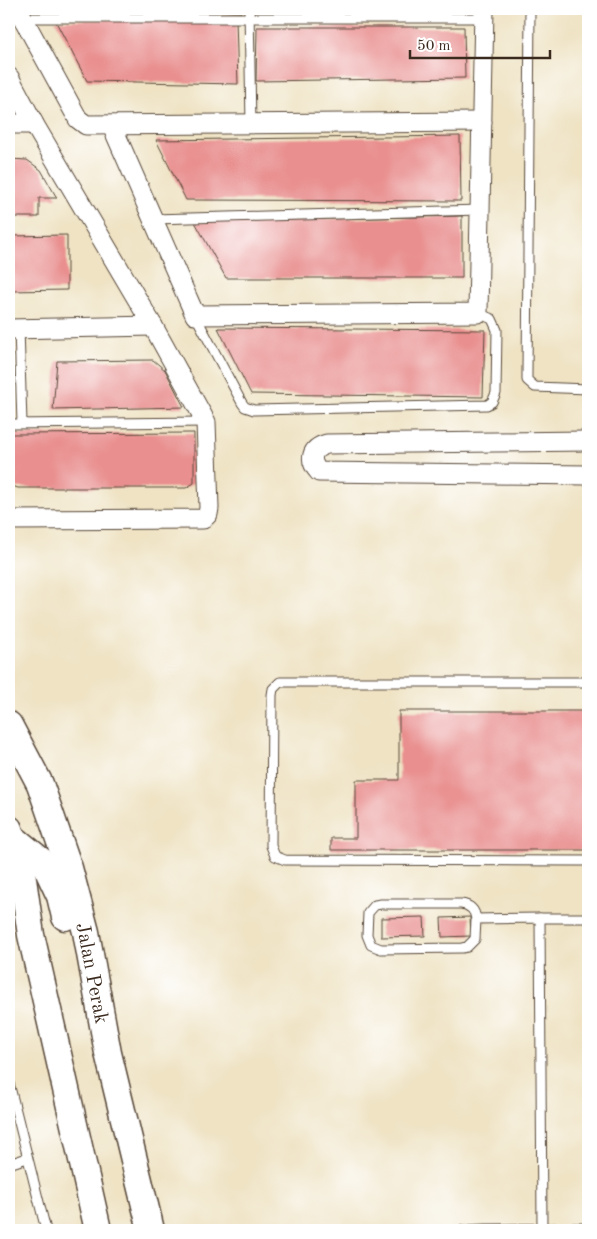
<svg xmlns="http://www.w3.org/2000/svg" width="597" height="1239" font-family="'Old Standard TT',serif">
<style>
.building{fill:#e98f8f}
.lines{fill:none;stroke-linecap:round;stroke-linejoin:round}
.service-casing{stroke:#564637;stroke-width:11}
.minor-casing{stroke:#564637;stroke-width:21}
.secondary-casing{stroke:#564637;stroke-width:29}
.service{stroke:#fff;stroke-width:9}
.minor{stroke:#fff;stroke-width:19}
.secondary{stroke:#fff;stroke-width:26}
.labels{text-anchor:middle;stroke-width:4;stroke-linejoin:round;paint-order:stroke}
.street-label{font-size:20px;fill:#3b2a1e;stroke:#fff}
</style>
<rect width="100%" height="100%" fill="#fff"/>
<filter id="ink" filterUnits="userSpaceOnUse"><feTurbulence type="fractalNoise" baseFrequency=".02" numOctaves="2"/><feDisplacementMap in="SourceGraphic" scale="10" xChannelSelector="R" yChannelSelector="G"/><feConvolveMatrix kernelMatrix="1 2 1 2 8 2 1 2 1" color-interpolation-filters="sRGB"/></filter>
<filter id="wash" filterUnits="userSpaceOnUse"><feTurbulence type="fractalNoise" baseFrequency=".0096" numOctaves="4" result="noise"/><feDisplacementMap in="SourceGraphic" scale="20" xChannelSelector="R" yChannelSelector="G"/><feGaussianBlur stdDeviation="1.12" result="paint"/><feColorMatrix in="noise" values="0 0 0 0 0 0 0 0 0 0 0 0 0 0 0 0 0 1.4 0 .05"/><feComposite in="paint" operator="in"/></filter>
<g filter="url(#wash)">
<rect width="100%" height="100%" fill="#efe3c4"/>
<g id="blocks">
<!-- building -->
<g class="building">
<polygon points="207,9 241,9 241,12 207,10"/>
<polygon points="236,19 238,84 87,81 55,20"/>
<polygon points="257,27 464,27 465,78 256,81"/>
<polygon points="460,136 461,201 186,200 156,140"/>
<polygon points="9,159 27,160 41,170 57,198 39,198 39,217 9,217"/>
<polygon points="462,216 462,278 226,278 195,222"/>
<polygon points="67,235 67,290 9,291 9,236"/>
<polygon points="218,328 485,330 483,397 251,394"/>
<polygon points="9,352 12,352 11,409 9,409"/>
<polygon points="153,360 165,370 184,407 53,410 57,361"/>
<polygon points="194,433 194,483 186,488 18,488 9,485 9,434"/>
<polygon points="399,711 588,711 588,850 331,850 331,838 356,838 356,780 399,780"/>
<polygon points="424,917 425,936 381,937 381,918"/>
<polygon points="470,917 471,936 442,937 441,918"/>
</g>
</g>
</g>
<g filter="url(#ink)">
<use href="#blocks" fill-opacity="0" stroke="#564637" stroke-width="1"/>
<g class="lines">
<!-- service casing -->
<g class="service-casing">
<g id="service">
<polyline points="249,9 251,125"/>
<polyline points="530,9 527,374 527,380 535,387 588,389"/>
<polyline points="24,18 484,18"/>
<polyline points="153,219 480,210"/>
<polyline points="195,315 242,403 245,407 254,410 487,405 492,402 496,393 497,330 492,319 478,313"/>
<polyline points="19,328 22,423"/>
<polyline points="9,424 206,422"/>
<polyline points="588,682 280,682 273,689 272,695 271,846 275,856 285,860 588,861"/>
<polyline points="540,918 588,918"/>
<path d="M476,919L475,939L467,947L462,948L381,949L371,945L367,935L368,913L375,905L381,904H461C470,905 475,910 476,919L540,918L542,1228"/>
<polyline points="9,1083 46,1230"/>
<polyline points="9,1164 27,1158"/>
<polyline points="463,1230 486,1229 588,1228"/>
</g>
</g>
<!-- minor casing -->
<g class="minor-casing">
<g id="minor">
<polyline points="18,9 78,119 86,125 482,122"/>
<polyline points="9,77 34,124 153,326 206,422 209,508 208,514 203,519 9,520"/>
<polyline points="9,124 34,124"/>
<polyline points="112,126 195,315 478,313 484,9"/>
<polyline points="9,329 153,326"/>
<path d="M588,441L327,444C311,448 308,460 319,472L588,475"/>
</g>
</g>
<!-- secondary casing -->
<g class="secondary-casing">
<g id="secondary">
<polyline points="9,725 40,784 69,868 86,932 108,1053 151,1230"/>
<polyline points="9,829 21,865 31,935 98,1230"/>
<polyline points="12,837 45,864 60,896 65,917"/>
</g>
</g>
<!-- service -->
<use href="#service" class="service"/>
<!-- minor -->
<use href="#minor" class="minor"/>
<!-- secondary -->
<use href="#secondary" class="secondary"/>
</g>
</g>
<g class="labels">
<!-- street labels -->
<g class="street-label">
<text transform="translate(93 973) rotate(79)" y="7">Jalan Perak</text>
</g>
</g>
<!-- margin -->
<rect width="597" height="1239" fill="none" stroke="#fff" stroke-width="30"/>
<!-- scale -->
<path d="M410 50v8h140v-8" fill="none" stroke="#3b2a1e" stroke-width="2.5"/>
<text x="417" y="50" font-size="15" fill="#3b2a1e" stroke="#ffffff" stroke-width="4" paint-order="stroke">50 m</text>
</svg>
